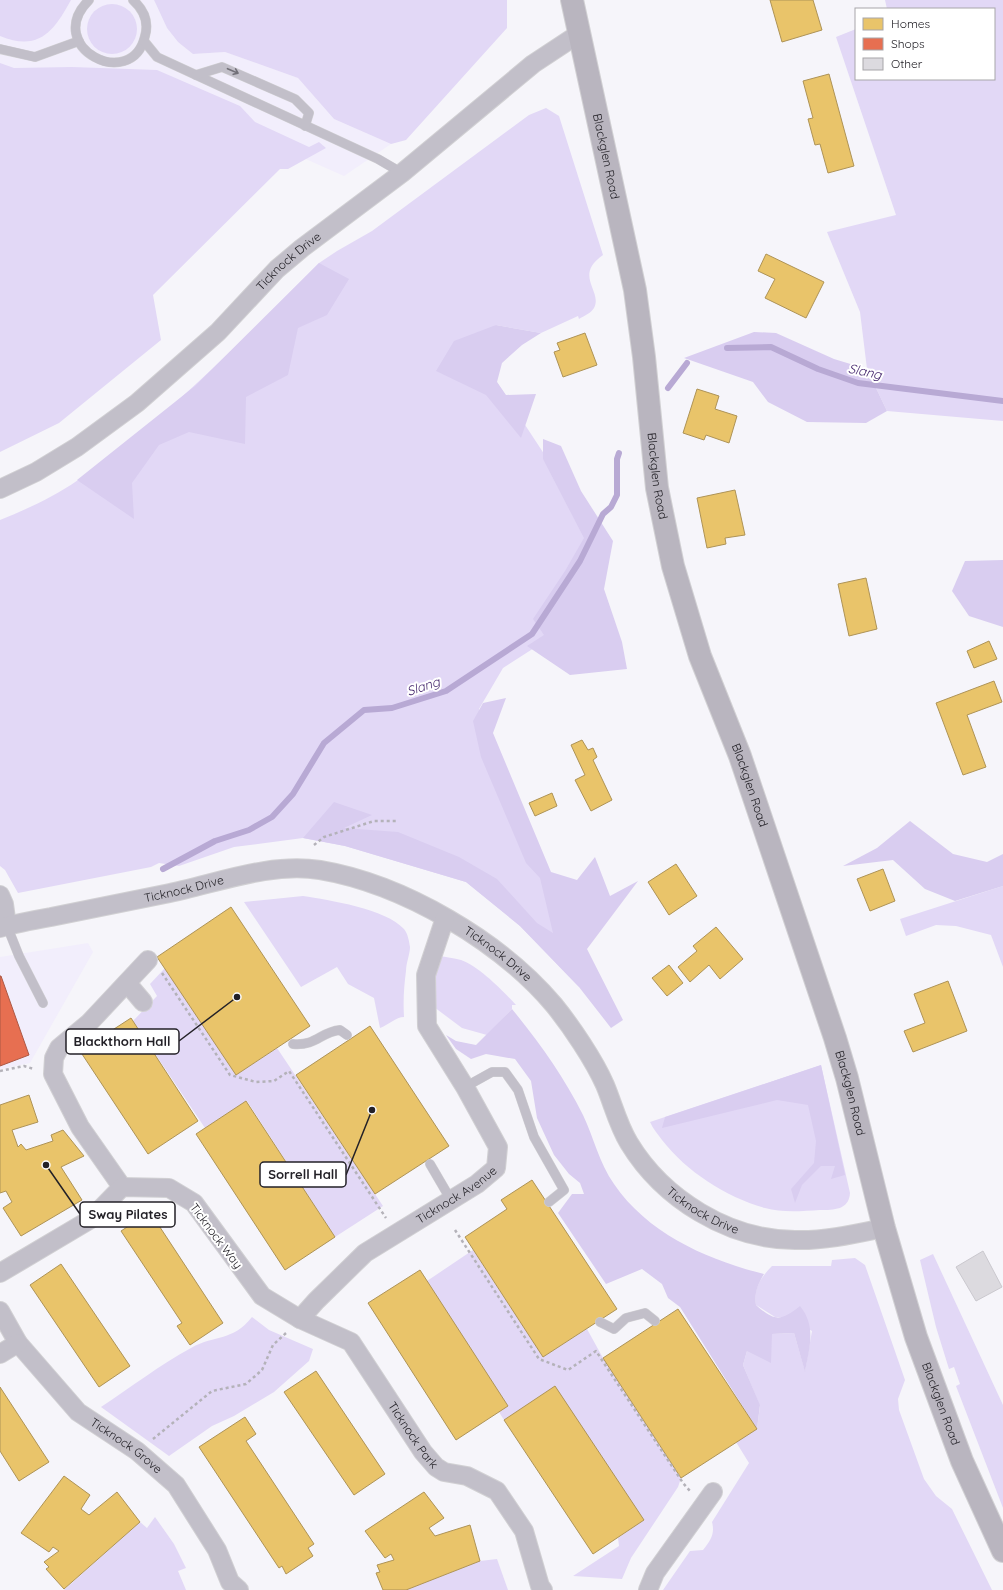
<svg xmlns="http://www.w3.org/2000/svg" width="1003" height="1590" font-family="Quicksand,sans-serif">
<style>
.built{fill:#f2eefc}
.green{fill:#e2d8f6}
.forest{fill:#d9cdf0}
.homes{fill:#e9c46a;stroke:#ae9356}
.shops{fill:#e76f51;stroke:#ac5844}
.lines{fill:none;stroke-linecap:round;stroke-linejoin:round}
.stream{stroke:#b8a9d4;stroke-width:6}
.building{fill:#dcdadf;stroke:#cac8ce}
.lane-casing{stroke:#d1d0d3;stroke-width:10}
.street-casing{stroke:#d1d0d3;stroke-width:20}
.secondary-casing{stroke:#d1d0d3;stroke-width:24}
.path{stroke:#b4b2b9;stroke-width:2.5;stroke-dasharray:3 3;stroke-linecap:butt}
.lane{stroke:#c2bfc9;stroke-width:9}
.street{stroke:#c2bfc9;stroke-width:18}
.secondary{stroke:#b9b5bf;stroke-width:22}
.oneway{stroke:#727078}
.labels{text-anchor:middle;stroke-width:4;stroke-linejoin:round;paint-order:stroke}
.street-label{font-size:12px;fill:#232127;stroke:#fff}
.water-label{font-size:13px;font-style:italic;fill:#44266c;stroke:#fff}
.leader{fill:none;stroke:#232127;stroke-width:1.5}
.callout-dot{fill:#232127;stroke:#fff;stroke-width:1.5}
.callout{fill:#fff;stroke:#232127;stroke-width:1.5}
.callout-label{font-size:13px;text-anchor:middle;font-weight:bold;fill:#232127}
</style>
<rect width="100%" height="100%" fill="#f6f5fa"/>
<!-- built -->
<g class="built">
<polygon points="0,0 154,0 167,28 178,42 193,54 225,52 298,78 334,119 391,144 344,176 153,91 0,79"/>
<polygon points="88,943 93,952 30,1063 0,1069 0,957"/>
</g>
<!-- green -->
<g class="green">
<path d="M0,0H71C54,31 39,52 0,36Z"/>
<polygon points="154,0 507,0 507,28 406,140 391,144 334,119 298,78 225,52 193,54 178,42 167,28"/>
<polygon points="885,0 1003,0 1003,421 887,411 867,369 860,312 827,232 896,215 836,37 856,29 856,79 994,79 994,9 887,9"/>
<circle cx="112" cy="29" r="25"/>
<polygon points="0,63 14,68 72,67 157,70 240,106 255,122 309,147 319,142 326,148 288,169 280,169 153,295 161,340 59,423 0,452"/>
<path d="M546,108L559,116L603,255C573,276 603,291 594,308C591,313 584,316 579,319L578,316L541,333L496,325L483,361L556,472L604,570L559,632L503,668L479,709L554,898L579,987L520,926L466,882L345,846L303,838L234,847L179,866L159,863L151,867L18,893L5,870L0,866V520C27,509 54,497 78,480C167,418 243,340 319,263L337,251L372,231L529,115Z"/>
<polygon points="1003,886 1003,967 991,935 956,926 936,925 906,936 900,919"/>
<path d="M303,896C329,900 386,909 404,929C408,934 409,941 410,947C410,954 406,963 406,971C404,986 403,1001 404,1017C396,1017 388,1025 380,1028L374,998L348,984L337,967L301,987L244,902Z"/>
<path d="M439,956C446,957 454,958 461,960C480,967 502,990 516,1005H512V1009L487,1035L462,1028L434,1007L432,985Z"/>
<polygon points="165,968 236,1075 277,1048 383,1206 335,1237 247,1101 205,1128 133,1021 157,996 150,984"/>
<path d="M821,1065L850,1193C849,1210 834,1210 820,1210C803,1211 782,1213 765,1208C726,1197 687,1172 662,1140C658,1134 653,1129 650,1122Z"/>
<polygon points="473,1250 543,1357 587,1329 603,1358 681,1478 678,1487 631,1558 622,1579 573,1576 619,1546 618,1538 644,1520 555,1386 504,1420 499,1412 508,1406 427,1281"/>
<polygon points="933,1254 1003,1405 1003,1508 956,1386 960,1384 954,1367 949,1369 936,1327 920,1260"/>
<path d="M855,1258L865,1265L905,1380L898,1399L899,1410L924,1479L936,1496L952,1509L992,1590H663L690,1551L703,1550C711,1540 715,1534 712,1522L749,1463L736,1442L757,1429L760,1406L743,1365L747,1351L772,1334L794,1333L805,1371L812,1331L786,1317H775L756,1305C753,1289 761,1277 772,1266H831L832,1260Z"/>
<path d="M252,1317L269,1330L313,1349L309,1361L274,1392L234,1416L212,1426L169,1456L101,1407C131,1387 160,1365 191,1348C216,1334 232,1342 252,1317Z"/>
<polygon points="155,1517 174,1544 186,1568 178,1571 186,1590 64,1590 140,1522 147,1528"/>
<polygon points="497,1559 508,1590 406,1590 480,1561"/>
</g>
<!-- forest -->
<g class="forest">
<polygon points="319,263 349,279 327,315 298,328 288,375 246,397 245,444 189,432 159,445 132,483 134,519 77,480 195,386"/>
<polygon points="496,325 541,333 522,345 502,363 497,382 506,395 536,394 521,438 486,395 436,371 454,341"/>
<polygon points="754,332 776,333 834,359 867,369 887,411 866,423 807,422 768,402 753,382 684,358"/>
<polygon points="543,439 561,446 581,491 613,541 604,589 622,642 627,669 570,675 527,646 544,635 533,619 565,571 584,538 543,459"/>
<polygon points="1003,560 1003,627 969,616 952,591 965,561"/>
<polygon points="506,698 493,733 551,872 577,880 595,857 610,896 638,881 587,949 623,1020 611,1028 579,987 520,926 466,882 345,846 303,838 334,802 372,815 344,828 398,832 459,857 497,879 537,923 553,933 540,878 526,863 481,757 473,721 483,703"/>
<polygon points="910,821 953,854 987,862 1003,854 1003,886 955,901 925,889 893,860 843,866 877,848"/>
<path d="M512,1009C539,1042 564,1077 583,1115C594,1138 599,1163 614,1184C648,1234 708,1260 764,1274C758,1284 754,1293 756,1305C775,1322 781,1321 800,1306C817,1327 809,1348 805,1372L794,1333L772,1334L771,1363L747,1351L743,1365L760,1405L757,1429L680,1307L668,1298L662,1284L642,1269L606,1284L558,1213L572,1194H584L580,1183L569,1174L554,1155L537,1118L531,1081L515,1059L486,1054L471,1059L456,1049L446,1035L456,1041L476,1045Z"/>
<polygon points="821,1065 845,1175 831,1179 835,1166 821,1166 802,1185 795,1203 791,1189 814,1163 816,1141 808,1105 777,1100 662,1128 665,1117"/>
</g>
<!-- homes -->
<g class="homes">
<polygon points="770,0 813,0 822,30 782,42"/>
<polygon points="829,74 854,166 828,173 820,144 815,145 808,119 813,118 803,81"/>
<polygon points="766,254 824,282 806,318 765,298 775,279 758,271"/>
<polygon points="585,333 597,365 563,377 554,352 560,350 557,343"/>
<polygon points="697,389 719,396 715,409 737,416 729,443 706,435 704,440 683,433"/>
<polygon points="735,490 745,535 725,538 726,544 707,548 697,498"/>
<polygon points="866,578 877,629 849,636 838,584"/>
<polygon points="989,641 997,659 974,668 967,651"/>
<polygon points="994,681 1002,702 967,715 986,767 963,775 936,703"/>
<polygon points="582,740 588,750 593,748 597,757 593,760 612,800 591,811 575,780 585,775 571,745"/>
<polygon points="552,793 557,806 535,816 529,803"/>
<polygon points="676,864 697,896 669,915 648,882"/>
<polygon points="883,869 895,901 870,911 857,879"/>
<polygon points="231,907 310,1026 236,1075 157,957"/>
<polygon points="716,927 743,959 720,979 709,965 690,982 678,967 697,951 693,946"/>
<polygon points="669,965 683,983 667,996 652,978"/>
<polygon points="948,981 967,1031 913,1052 904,1031 925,1023 914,994"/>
<polygon points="131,1018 198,1121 148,1154 80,1051"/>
<polygon points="370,1026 449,1146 375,1194 296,1075"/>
<polygon points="29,1095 38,1122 12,1130 18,1147 21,1144 26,1150 53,1141 51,1135 63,1130 84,1156 61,1167 82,1200 21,1236 3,1208 12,1202 6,1191 0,1193 0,1105"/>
<polygon points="246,1101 335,1237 285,1270 196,1134"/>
<polygon points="532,1180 617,1309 543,1357 465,1237 507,1209 501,1200"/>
<polygon points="150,1212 223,1323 190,1345 177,1326 182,1323 121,1231"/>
<polygon points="61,1264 130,1366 99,1387 30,1285"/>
<polygon points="420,1270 508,1406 456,1440 368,1303"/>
<polygon points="678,1309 757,1429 681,1478 603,1358"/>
<polygon points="316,1371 385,1474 354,1495 284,1392"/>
<polygon points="555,1386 644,1520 593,1554 504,1420"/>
<polygon points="0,1387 49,1462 19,1481 0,1451"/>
<polygon points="245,1417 256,1434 246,1441 314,1544 308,1548 313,1556 286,1574 282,1566 279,1568 199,1447"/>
<polygon points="64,1476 90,1495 81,1509 89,1515 117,1492 140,1522 64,1589 46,1569 49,1567 44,1562 59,1551 53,1547 49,1552 21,1533"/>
<polygon points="424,1492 444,1518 429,1528 435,1536 470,1525 480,1561 406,1590 383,1590 376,1573 380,1572 377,1565 394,1560 391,1554 385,1558 365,1531"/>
</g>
<!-- shops -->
<polygon class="shops" points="0,976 1,976 29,1055 0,1066"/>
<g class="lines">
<!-- stream -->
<g class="stream">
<polyline points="727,348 771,347 818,369 858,383 1003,401"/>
<polyline points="668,388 687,363"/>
<polyline points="163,869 215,841 249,830 272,817 293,794 324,743 364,710 392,708 446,691 532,634 580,561 603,514 611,507 617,495 617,459 619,453"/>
</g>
</g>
<!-- building -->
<polygon class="building" points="983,1251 1002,1287 976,1301 956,1267"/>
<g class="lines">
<!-- lane casing -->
<g class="lane-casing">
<g id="lane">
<path d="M89,0C42,47 132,93 145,36C149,22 144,10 133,0"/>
<polyline points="144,41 157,57 378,159 402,173"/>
<polyline points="0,49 35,57 79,41"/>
<polyline points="196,75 222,67 295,99 309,113 305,126"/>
<polyline points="7,926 19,956 43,1003"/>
<path d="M293,1044C317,1046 320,1032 340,1030L347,1035"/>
<polyline points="465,1087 492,1072 505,1072 518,1090 534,1137 564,1190 549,1202"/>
<polyline points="430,1164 451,1200"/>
<polyline points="600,1322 614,1329 626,1318 645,1313 655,1321"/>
</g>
</g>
<!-- street casing -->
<g class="street-casing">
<g id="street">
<path id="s1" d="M0,489L36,472L77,447L137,403L218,332L277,269L302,248L402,173L533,64L580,33"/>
<polyline points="0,895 4,904 7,926"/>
<path id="s2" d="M0,928C17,923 34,920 51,917C89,909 127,902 165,894C216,884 268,862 320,870C403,884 500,941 554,1005C571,1026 594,1060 605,1085C613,1104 618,1125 629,1143C663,1199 729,1240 795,1240C824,1241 855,1234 884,1228"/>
<polyline points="127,983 143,1002"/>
<polyline points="122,1187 80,1127 53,1074 54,1058 59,1048 89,1023 148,960"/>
<path id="s3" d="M0,1273L91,1219L122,1187L169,1188L194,1203L262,1296L300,1319L351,1342L423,1452L436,1467L444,1472L467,1476L497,1491L524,1531L540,1586L543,1590"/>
<path id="s4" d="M0,1311L18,1343L78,1412L137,1451L176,1485L217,1550L230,1582L239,1590"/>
<path id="s5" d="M300,1319L316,1301L365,1253L477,1184L496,1168L498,1147L465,1087L427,1026L426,975L445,918"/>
<polyline points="0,1354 18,1343"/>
<polyline points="648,1590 655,1573 713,1492"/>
</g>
</g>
<!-- secondary casing -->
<g class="secondary-casing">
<g id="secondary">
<path id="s6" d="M572,0L635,290L644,357L657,488L673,566L700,656L740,756L835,1038L847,1078L884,1228L916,1337L962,1461L1003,1551"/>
</g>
</g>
<!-- path -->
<g class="path">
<polyline points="314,845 324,837 374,821 396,821"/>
<polyline points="162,973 230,1075 256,1082 274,1081 289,1071 386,1218"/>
<polyline points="0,1071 24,1066 34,1069"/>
<polyline points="455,1230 539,1359 568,1370 596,1351 683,1483 690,1491"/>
<polyline points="153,1439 212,1391 246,1384 262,1370 273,1345 286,1333"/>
</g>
<!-- lane -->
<use href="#lane" class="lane"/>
<!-- street -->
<use href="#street" class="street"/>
<!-- secondary -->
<use href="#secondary" class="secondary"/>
</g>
<!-- one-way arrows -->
<defs><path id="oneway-shaft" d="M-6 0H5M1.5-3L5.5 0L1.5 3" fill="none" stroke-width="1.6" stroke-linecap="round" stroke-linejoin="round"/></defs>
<use class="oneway" href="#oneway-shaft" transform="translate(233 71) rotate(23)"/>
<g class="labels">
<!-- street labels -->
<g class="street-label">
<text dy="4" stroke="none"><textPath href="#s6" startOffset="160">Blackglen Road</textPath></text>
<text dy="4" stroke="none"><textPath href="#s1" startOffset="370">Ticknock Drive</textPath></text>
<text dy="4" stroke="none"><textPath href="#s6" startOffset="484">Blackglen Road</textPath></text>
<text dy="4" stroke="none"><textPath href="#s6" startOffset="808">Blackglen Road</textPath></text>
<text dy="4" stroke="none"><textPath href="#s2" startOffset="188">Ticknock Drive</textPath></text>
<text dy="4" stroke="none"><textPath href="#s2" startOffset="525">Ticknock Drive</textPath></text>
<text dy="4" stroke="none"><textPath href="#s6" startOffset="1132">Blackglen Road</textPath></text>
<text dy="4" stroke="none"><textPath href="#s5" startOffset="201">Ticknock Avenue</textPath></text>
<text dy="4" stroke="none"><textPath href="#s2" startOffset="861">Ticknock Drive</textPath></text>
<text transform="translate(216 1236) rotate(53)" y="4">Ticknock Way</text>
<text dy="4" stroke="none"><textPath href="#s6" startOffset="1456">Blackglen Road</textPath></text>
<text dy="4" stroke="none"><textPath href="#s3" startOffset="554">Ticknock Park</textPath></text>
<text dy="4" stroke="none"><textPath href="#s4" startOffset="187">Ticknock Grove</textPath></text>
</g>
<!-- water labels -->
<g class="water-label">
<text transform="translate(865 371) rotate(12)" y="5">Slang</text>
<text transform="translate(423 686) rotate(-18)" y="5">Slang</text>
</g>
</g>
<!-- callouts -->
<path class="leader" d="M237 997L179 1041M372 1110L346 1175M46 1165L80 1214"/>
<g class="callout-dot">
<circle cx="237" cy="997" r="4"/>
<circle cx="372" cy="1110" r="4"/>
<circle cx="46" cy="1165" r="4"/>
</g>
<g class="callout">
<rect x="66" y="1029" width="113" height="25" rx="4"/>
<rect x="260" y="1162" width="86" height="25" rx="4"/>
<rect x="80" y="1202" width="95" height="25" rx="4"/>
</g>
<g class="callout-label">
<text x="122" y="1046">Blackthorn Hall</text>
<text x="303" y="1179">Sorrell Hall</text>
<text x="128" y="1219">Sway Pilates</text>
</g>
<!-- legend -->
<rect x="855" y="8" width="140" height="72" fill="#ffffff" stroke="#a7a6a9"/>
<rect x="863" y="18" width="20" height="12" fill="#e9c46a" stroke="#a7a6a9"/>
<text x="891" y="28" font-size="12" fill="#232127">Homes</text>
<rect x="863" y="38" width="20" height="12" fill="#e76f51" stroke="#a7a6a9"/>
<text x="891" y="48" font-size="12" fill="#232127">Shops</text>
<rect x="863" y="58" width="20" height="12" fill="#dcdadf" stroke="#a7a6a9"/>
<text x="891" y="68" font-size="12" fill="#232127">Other</text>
</svg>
